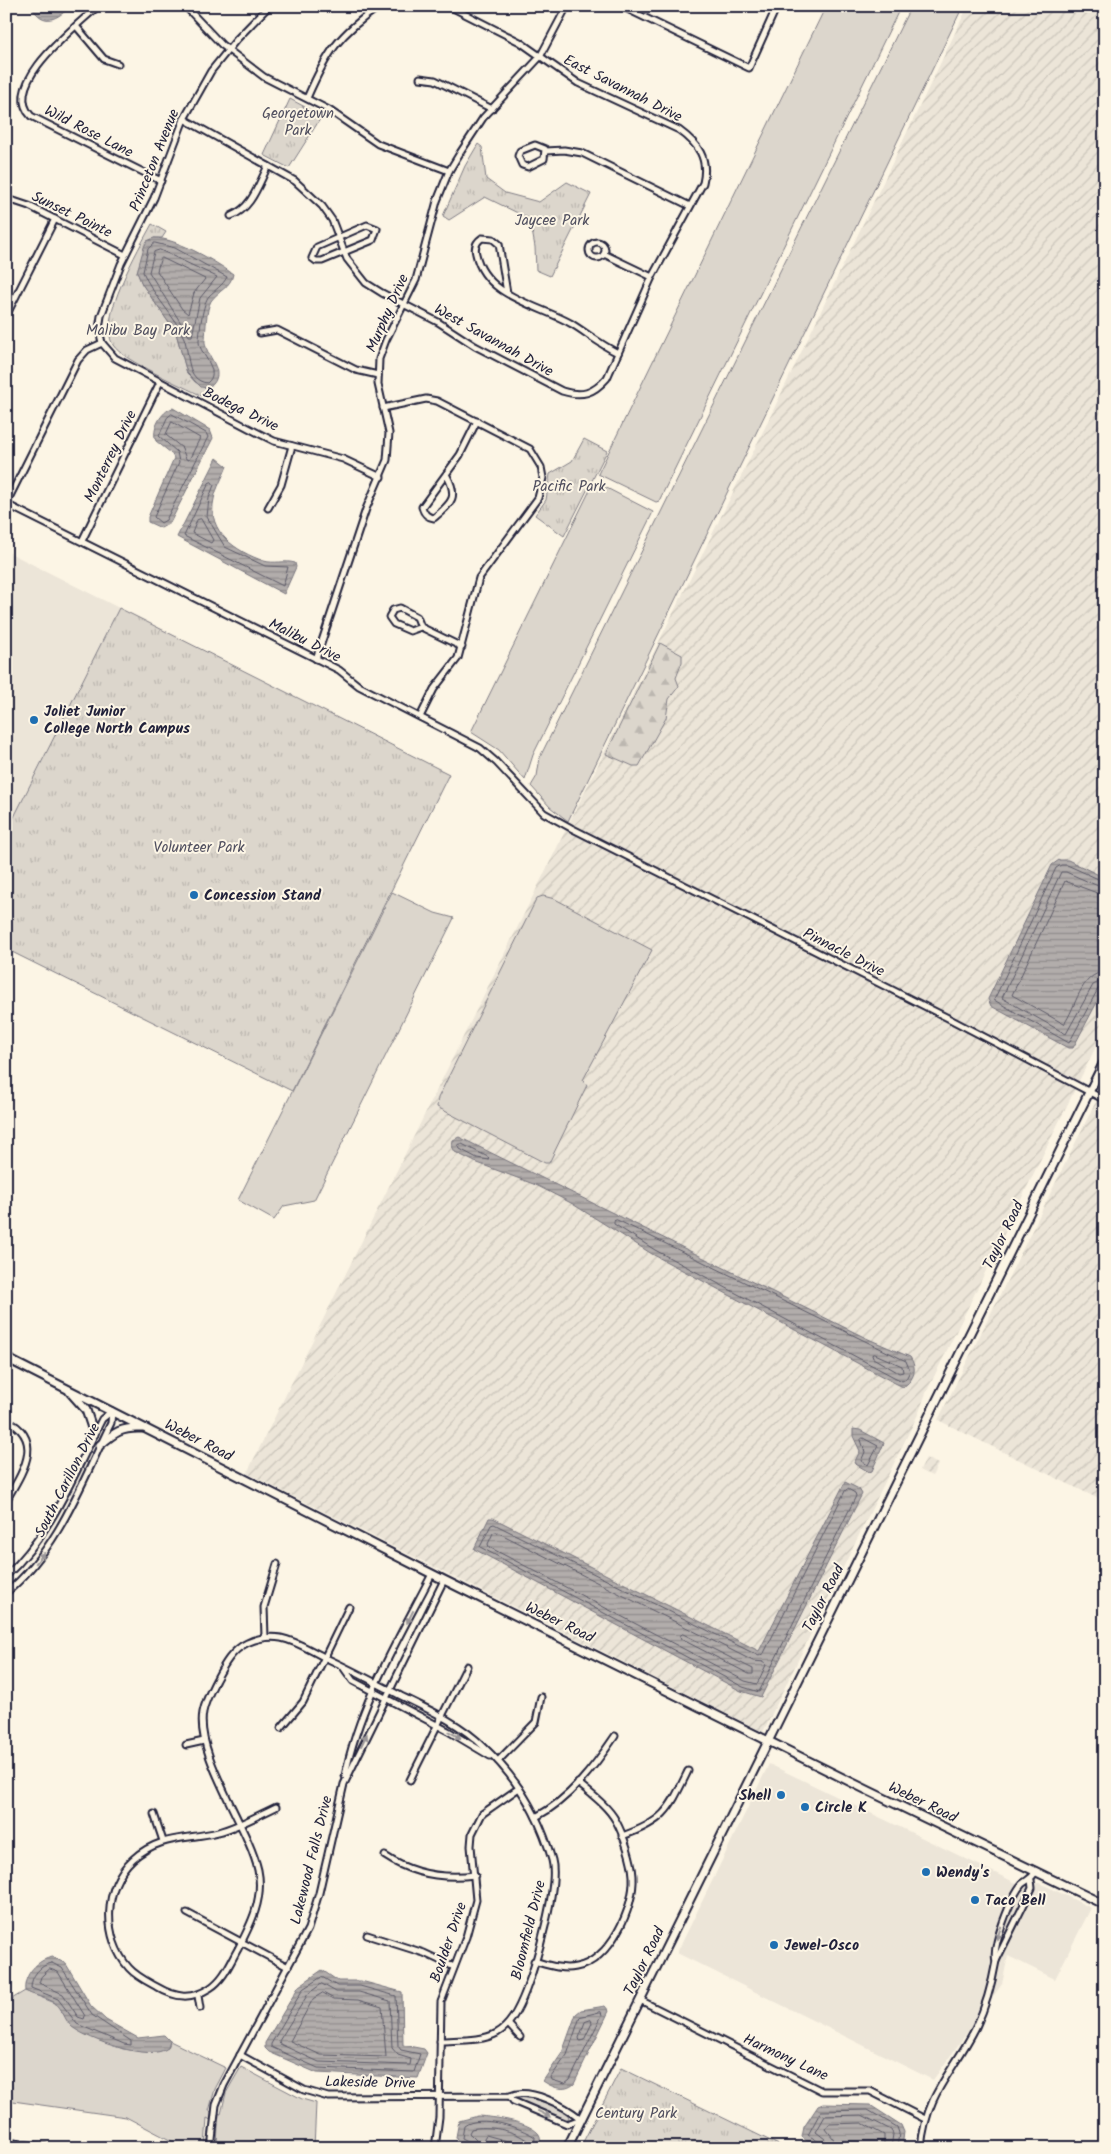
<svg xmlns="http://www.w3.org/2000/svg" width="1111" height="2154" font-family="Kalam,sans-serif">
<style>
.built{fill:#ece5d8}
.industrial{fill:url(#industrial-furrows)}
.grass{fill:#dcd6cc;stroke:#7f7c84}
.forest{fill:url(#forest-firs);stroke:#7f7c84}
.park{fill:url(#park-tufts);stroke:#7f7c84}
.water{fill:url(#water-rules);stroke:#78757e}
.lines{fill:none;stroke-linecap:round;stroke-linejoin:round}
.shore{stroke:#5c5a68;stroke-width:1}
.street-casing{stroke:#22223b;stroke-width:9}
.secondary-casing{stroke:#22223b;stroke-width:11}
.street{stroke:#fcf5e5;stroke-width:5}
.secondary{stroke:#fcf5e5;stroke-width:7}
.oneway{fill:#9a9698}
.poi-dot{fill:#1f6fb2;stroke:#fcf5e5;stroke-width:2}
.labels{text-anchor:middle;stroke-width:4;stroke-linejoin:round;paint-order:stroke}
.street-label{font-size:15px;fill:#22223b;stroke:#fcf5e5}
.park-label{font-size:15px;fill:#504f5f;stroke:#fcf5e5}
.poi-label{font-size:15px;font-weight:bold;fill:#22223b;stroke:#fcf5e5;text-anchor:start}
</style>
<defs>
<pattern id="industrial-furrows" width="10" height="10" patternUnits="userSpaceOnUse" patternTransform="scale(1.25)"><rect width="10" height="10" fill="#ece5d8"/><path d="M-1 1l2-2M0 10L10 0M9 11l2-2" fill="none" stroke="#cac4ba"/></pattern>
<pattern id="forest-firs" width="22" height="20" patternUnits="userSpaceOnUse" patternTransform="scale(1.25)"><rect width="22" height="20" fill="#dcd6cc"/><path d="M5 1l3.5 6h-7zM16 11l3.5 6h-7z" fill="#bcb7b0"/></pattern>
<pattern id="park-tufts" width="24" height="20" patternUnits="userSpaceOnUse" patternTransform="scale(1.25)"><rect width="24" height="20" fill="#dcd6cc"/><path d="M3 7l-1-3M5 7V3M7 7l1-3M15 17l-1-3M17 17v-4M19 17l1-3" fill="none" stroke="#bcb7b0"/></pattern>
<pattern id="water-rules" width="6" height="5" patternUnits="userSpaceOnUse" patternTransform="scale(1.25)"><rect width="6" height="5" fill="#b2adab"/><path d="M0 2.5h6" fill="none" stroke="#908c8c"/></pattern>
</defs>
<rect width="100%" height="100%" fill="#fcf5e5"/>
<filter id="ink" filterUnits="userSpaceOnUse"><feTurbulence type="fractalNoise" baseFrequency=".02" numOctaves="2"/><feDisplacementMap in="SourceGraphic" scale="10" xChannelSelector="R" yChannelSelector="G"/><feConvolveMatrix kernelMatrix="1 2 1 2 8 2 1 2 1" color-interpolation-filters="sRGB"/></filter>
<g filter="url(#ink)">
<!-- built -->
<g class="built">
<polygon points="6,551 119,608 6,833"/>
<polygon points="769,1764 1016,1883 1040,1883 1091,1908 1055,1979 1008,1956 1002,1984 933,2080 677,1953"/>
</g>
<!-- industrial -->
<g class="industrial">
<polygon points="968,6 1105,6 1105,1028 926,1393 919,1412 763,1732 247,1473 755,448"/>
<polygon points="1105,1083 1105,1502 938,1420"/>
<polygon points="926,1458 938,1464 932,1476 920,1470"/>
</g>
<!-- grass -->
<g class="grass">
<polygon points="826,6 901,6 659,501 656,502 598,474"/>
<polygon points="911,6 963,6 568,821 550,807 531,786 537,776 540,757"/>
<polygon points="597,483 653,512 533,755 525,780 499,750 471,732 593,484"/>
<polygon points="392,892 435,913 454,918 314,1200 284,1206 274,1220 238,1200"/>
<polygon points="543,896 555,899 652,950 583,1080 587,1085 549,1163 545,1163 437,1107 438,1098 537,898"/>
<polygon points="25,1991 55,2003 74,2028 123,2049 151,2052 168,2048 170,2041 226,2068 215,2089 209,2111 221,2114 226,2093 241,2067 302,2099 316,2103 314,2148 217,2148 218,2124 207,2118 205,2148 185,2148 126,2117 6,2100 6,2005 10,2000"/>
<path d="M518,2096C529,2098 567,2106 569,2118L565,2120L516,2099Z"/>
</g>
<!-- forest -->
<polygon class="forest" points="660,643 682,655 682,662 676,678 679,686 669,699 666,718 639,766 633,766 606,754"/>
<!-- park -->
<g class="park">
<polygon points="290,99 322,116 289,168 264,155"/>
<polygon points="478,144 482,147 486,179 505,193 539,202 567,182 591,194 550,276 536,270 535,247 530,219 485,197 449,220 443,216 465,166"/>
<path d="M152,224L166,232L162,238H154L137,272L142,284L176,333L187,373L195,382L206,389L202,396C183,386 123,361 113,345C97,320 139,248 152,224Z"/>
<polygon points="584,439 607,451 564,536 535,515 546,500 550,474 572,461"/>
<polygon points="119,608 449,774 292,1091 6,949 6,833"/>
<polygon points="621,2068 785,2148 580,2148"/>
</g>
<!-- water -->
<g class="water">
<path d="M31,6H71C57,19 44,28 31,6Z"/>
<path d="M154,238C176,238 215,261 233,274C231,287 218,291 211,301C206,310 206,328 205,339C203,356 230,371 209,388L201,387L187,373L176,333L142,284L137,272L144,247L147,241Z"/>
<path d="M173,408L210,430L213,438L170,523L161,528L148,522V517L174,458L171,453L156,441C151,430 161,411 173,408Z"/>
<path d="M217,458L227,466C223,477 216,488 214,499C206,532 237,552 264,561C274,564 285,560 295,563L296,567L284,594L177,537Z"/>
<polygon points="1059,860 1068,860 1105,878 1105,987 1073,1048 1068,1048 991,1006 988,999 1052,865"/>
<path d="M459,1137L866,1338L910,1357C918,1369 914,1380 903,1387L891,1381L652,1254L571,1203L536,1185L475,1162L455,1152L452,1146L453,1140Z"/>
<polygon points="853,1429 860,1430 884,1443 872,1471 869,1472 854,1463 860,1451 853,1436"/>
<polygon points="845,1482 859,1489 862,1494 761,1697 741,1691 474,1549 489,1518 493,1518 759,1651"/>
<path d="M53,1957L66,1964L91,2006L106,2020L138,2038L164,2035L170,2041L168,2048C149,2062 89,2040 72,2027C64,2020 63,2008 54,2002C45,1997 34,1996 25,1991C23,1975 38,1959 53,1957Z"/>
<polygon points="322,1970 338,1981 361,1981 402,1992 403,2045 424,2049 427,2053 418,2078 317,2073 269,2052 265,2048 265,2043 299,1986"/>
<path d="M605,2006L609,2011L574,2084C565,2092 553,2088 543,2081L562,2053L576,2014L581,2010Z"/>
<path d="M823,2104L870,2105L901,2125L904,2132L902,2148C877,2148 819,2154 802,2137L804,2127L818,2106Z"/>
<path d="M478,2116C493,2117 527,2121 538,2133C542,2137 540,2143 538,2148H474L458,2142L456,2137L459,2121Z"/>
</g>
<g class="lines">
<!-- shore -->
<g class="shore">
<path d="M155,243L175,248L227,277C223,285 215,290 209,296C203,302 199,333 199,342C200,355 222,371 207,383C185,380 190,353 184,338C174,314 153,296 143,272L148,249Z"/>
<polygon points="160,250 217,277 200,298 192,336 189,336 149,272 154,252"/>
<polygon points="162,258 205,279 194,293 188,314 182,309 157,271 160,260"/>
<polygon points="172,414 206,433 208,437 166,520 161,523 154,517 179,462 177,452 159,436 167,418"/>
<polygon points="172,422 200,438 189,460 186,459 182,448 166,435"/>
<polygon points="212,482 214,485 209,498 207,517 225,547 265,566 288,567 283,586 184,536 209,483"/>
<polygon points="201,519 213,540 211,543 192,533 197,520"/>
<polyline points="1105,882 1067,865 1061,865 1056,868 994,1000 1069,1043 1098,989 1105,986"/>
<polyline points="1105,889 1066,872 1061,872 1002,998 1066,1034 1093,985 1105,979"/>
<path d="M1105,896L1065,881L1012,995L1064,1024C1076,1008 1080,973 1105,972"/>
<polygon points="462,1144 488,1157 489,1160 477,1158 460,1149 458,1145"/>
<polygon points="617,1220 906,1361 910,1371 906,1379 902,1381 894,1377 655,1250 614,1224 614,1221"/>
<polygon points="875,1354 902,1366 903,1372 899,1373 873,1358 872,1355"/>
<polygon points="863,1438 878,1446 868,1465 861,1461 865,1452 861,1440"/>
<polygon points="848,1489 855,1493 856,1496 759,1692 743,1687 480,1547 491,1525 494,1524 759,1656 764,1653 845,1491"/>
<polygon points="497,1532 753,1661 765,1662 766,1665 757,1684 745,1681 489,1547 488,1544 493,1533"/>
<polygon points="683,1634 753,1669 753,1674 749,1674 681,1639 680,1636"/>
<path d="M52,1963L62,1968L92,2015L131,2041V2045L124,2044L77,2024L58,1999L31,1988C31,1976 40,1965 52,1963Z"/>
<polygon points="50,1969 58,1972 85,2016 84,2019 78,2017 63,1994 39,1983 41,1977"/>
<polygon points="322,1977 337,1986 360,1986 396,1996 398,2046 401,2050 420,2054 414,2072 318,2068 271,2047 271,2044 303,1989"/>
<polygon points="322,1984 336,1992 359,1992 390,2001 392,2048 398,2055 411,2059 410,2065 319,2062 280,2044 279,2041 308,1994"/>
<polygon points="323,1993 334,1999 358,2000 382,2007 386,2057 321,2055 290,2041 313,1999"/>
<polygon points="601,2012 602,2015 570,2080 565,2084 552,2080 551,2077 567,2055 580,2017"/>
<polygon points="591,2020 592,2023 584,2040 580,2041 579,2038 585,2022"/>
<path d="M472,2148L470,2142L462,2138L464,2126C480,2114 520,2127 535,2137L534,2148"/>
<path d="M478,2148L476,2140L469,2133L471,2129C488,2125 514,2130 528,2141L527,2148"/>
<polyline points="485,2148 484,2138 486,2135 518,2144 520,2148"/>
<polyline points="821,2148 819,2142 808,2135 821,2111 868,2110 897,2127 899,2133 897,2148"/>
<polyline points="827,2148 825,2139 816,2132 825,2116 862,2115 891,2130 893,2134 891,2148"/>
<polyline points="835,2148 833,2138 826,2129 829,2124 862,2123 884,2135 884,2148"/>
</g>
<!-- street casing -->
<g class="street-casing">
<g id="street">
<path d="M98,6C77,26 0,84 31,116L161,181"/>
<polyline points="185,6 222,45 264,77 329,110 378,144 449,171"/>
<polyline points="269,6 237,39 211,71 184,119 154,198 121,264 101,316 99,329 102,343 115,358 260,434 274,441 343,459 381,477"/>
<polyline points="621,6 749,68 777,6"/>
<polyline points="76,26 104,59 118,64"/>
<polyline points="420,78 435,80 492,109"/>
<path d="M307,98C327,52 339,34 380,6"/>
<path d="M184,119L295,181L322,206L332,220L347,259L366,283L382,293L438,322L475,346L562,391C582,397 593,394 607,378L652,277L703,183C709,158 698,144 679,130L578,83L520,42L449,6"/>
<polygon points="535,145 545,149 544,159 528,167 522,165 518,156 520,151"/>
<polyline points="546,151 564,150 582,153 690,206"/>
<polyline points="6,201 14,201 29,206 125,255"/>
<path d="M231,216C252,208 258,185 268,166"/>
<polygon points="367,225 377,229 373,240 322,261 316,261 312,258 317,247"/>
<circle cx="597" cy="250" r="8"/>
<polyline points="604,254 652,277"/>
<path d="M507,293L499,244L493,239L482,238C476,242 474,247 476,254C485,297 539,305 572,324C588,334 601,345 618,353"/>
<polyline points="6,316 55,219"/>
<polyline points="260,333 277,330 356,370 378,375"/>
<polyline points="102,343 87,350 78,360 6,504 339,670 359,686 480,748 496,762 544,813 571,828 946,1017 1105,1100"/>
<polyline points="383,408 426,399 437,401 530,449 541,467 543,478 538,498 479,578 458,658 434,689 420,717"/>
<path d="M447,476C459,498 451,503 434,518C427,517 424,514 422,507L460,455L477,421"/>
<polyline points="268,508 281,485 292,446"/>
<polyline points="82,541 160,382"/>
<polyline points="421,627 410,631 394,624 389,617 393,610 400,608 417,617 421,627 462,647"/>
<polyline points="316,659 366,509 387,460 389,433 378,384 379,359 386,340 416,280 437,201 449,171 460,153 483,118 540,57 567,6"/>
<path d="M6,1420C46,1439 22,1473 6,1501"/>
<path d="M6,1576C51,1535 75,1472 102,1419L112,1411"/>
<path d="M6,1593C58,1550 82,1482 111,1423L112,1411"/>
<polyline points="265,1637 264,1607 277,1564"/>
<polyline points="343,1667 353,1681 448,1731 490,1756"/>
<polyline points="281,1728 303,1702 349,1607"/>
<polyline points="186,1745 204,1741"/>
<polyline points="498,1761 536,1722 541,1697"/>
<path d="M345,1776C359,1704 399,1638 432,1574"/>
<polyline points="410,1780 467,1666"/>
<path d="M276,1807C257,1816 238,1827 218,1832C186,1840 160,1835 133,1859C103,1886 102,1938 129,1968C136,1976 148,1982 157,1987C176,1998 191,2000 210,1988C224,1979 230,1963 238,1949C251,1924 264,1899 258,1870C248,1826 195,1755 203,1712C205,1701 211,1690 216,1680C224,1665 232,1650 247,1643C258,1638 269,1636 281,1638C297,1641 311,1651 326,1658C352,1670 376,1683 401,1696C430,1710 461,1724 484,1747C517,1778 540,1817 552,1860C559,1885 536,1964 526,1990C506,2042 491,2039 440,2041"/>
<polyline points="154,1814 163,1841"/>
<path d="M536,1817C570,1799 594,1767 615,1736"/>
<path d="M622,1836C665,1821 669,1810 688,1771"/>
<path d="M385,1856C412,1874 443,1879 475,1875"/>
<polyline points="187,1913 288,1967"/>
<polyline points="367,1935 424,1953 454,1967"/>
<path d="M534,1961C548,1965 562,1970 576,1967C609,1962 635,1908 633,1876C632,1860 624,1836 616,1821C608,1806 591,1794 578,1783"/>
<polyline points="996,1961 1032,1888 1031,1880"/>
<polyline points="198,1996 200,2008"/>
<polyline points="640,2000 822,2091 870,2091 925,2119"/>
<polyline points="509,2025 520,2037"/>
<path d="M240,2055L304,2090L328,2097L510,2096C530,2087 565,2106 581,2119L567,2124L513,2101L510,2096"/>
<polyline points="6,2142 53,2148"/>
<polyline points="211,2148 216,2105 224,2085 308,1929 319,1893 344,1784 444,1580"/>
<polyline points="435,2148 439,2117 441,2002 466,1937 476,1900 471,1846 472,1834 482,1814 519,1788"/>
<path d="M921,2148C926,2092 953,2073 976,2027C986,2006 992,1984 996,1961C991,1947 1012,1895 1022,1884C1028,1879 1031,1880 1036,1871"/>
</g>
</g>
<!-- secondary casing -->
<g class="secondary-casing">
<g id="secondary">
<polyline points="6,1358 444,1580 869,1791 1105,1905"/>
<polyline points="70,1392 86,1410 94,1434"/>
<path d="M100,1445C115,1432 122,1427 142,1428"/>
<polyline points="567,2148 1105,1060"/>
</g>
</g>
<!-- street -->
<use href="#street" class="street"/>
<!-- secondary -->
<use href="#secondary" class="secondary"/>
</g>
<!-- one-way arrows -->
<defs><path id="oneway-solid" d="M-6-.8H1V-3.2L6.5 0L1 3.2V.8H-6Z" transform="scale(1.25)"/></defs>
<g class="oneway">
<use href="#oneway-solid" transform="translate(40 1558) rotate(-51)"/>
<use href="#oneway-solid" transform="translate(410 1617) rotate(117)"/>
<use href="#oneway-solid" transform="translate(455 1735) rotate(29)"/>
<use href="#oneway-solid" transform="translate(364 1740) rotate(-64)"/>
<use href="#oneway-solid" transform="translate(999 1933) rotate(108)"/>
<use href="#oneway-solid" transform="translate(544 2114) rotate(26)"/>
</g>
</g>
<!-- markers -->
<g class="poi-dot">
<circle cx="34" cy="720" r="5"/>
<circle cx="194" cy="895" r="5"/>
<circle cx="781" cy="1795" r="5"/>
<circle cx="805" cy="1807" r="5"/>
<circle cx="926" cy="1872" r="5"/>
<circle cx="975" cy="1900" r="5"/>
<circle cx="774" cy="1945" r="5"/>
</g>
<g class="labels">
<!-- street labels -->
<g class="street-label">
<text transform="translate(623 88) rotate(27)" y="5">East Savannah Drive</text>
<text transform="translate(89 131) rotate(27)" y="5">Wild Rose Lane</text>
<text transform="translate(154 160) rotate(-68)" y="5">Princeton Avenue</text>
<text transform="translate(72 214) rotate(26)" y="5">Sunset Pointe</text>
<text transform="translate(387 313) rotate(-66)" y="5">Murphy Drive</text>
<text transform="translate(494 340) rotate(29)" y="5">West Savannah Drive</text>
<text transform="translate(241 409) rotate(26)" y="5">Bodega Drive</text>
<text transform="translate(110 456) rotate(-64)" y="5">Monterrey Drive</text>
<text transform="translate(305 640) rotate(27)" y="5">Malibu Drive</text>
<text transform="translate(844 952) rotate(27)" y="5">Pinnacle Drive</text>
<text transform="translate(1003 1235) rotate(-64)" y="5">Taylor Road</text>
<text transform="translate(199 1440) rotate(27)" y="5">Weber Road</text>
<text transform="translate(67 1480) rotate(-63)" y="5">South Carillon Drive</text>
<text transform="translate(823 1598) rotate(-63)" y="5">Taylor Road</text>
<text transform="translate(560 1622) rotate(26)" y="5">Weber Road</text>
<text transform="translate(923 1802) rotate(26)" y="5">Weber Road</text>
<text transform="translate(311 1860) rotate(-76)" y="5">Lakewood Falls Drive</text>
<text transform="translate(528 1930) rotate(-76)" y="5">Bloomfield Drive</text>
<text transform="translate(448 1942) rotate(-71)" y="5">Boulder Drive</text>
<text transform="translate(644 1961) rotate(-64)" y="5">Taylor Road</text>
<text transform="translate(786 2057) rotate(25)" y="5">Harmony Lane</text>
<text transform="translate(370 2082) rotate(1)" y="5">Lakeside Drive</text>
</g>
<!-- park labels -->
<g class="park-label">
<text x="298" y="118">Georgetown<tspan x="298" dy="17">Park</tspan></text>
<text x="552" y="225">Jaycee Park</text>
<text x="138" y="335">Malibu Bay Park</text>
<text x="569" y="491">Pacific Park</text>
<text x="199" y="852">Volunteer Park</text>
<text x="636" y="2118">Century Park</text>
</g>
<!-- poi labels -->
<g class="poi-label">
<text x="44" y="716">Joliet Junior<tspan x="44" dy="17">College North Campus</tspan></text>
<text x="204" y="900">Concession Stand</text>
<text x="771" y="1800" text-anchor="end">Shell</text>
<text x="815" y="1812">Circle K</text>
<text x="936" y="1877">Wendy's</text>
<text x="985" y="1905">Taco Bell</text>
<text x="784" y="1950">Jewel-Osco</text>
</g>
</g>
<!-- margin -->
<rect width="1111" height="2154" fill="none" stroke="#fcf5e5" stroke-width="25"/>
<rect x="12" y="12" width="1086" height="2129" fill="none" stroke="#22223b" stroke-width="2" filter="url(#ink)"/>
</svg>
